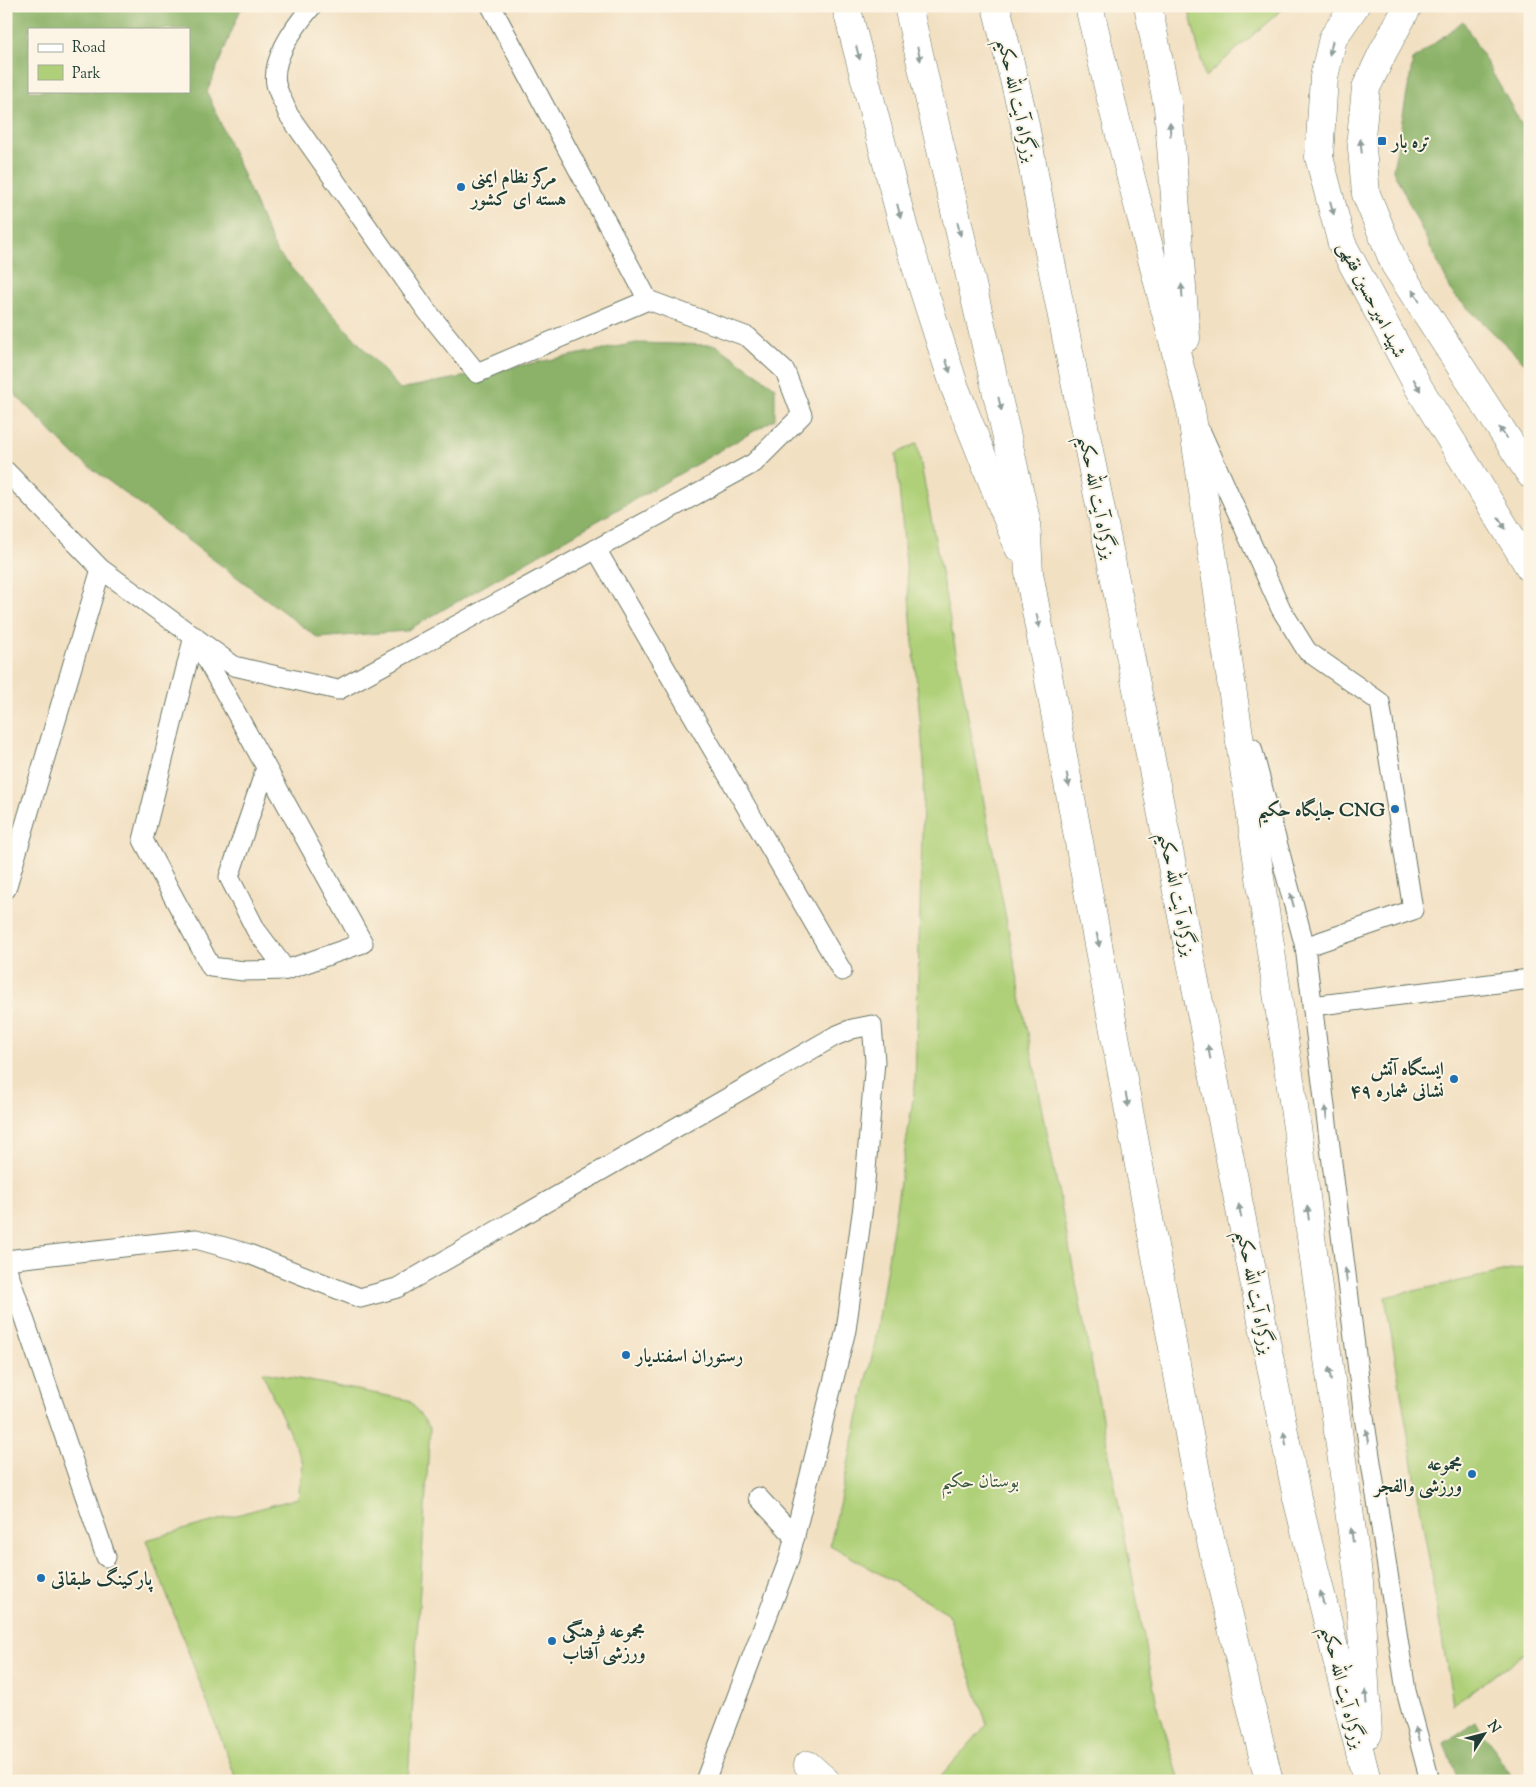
<svg xmlns="http://www.w3.org/2000/svg" width="1536" height="1787" font-family="'Sorts Mill Goudy',Amiri,serif">
<style>
.green{fill:#afd078;stroke:#678656}
.forest{fill:#8bb268;stroke:#55784e;fill-rule:evenodd}
.lines{fill:none;stroke-linecap:round;stroke-linejoin:round}
.service-casing{stroke:#697666;stroke-width:21}
.minor-casing{stroke:#697666;stroke-width:29}
.tertiary-casing{stroke:#697666;stroke-width:29}
.trunk-casing{stroke:#697666;stroke-width:29}
.service{stroke:#fff;stroke-width:19}
.minor{stroke:#fff;stroke-width:28}
.tertiary{stroke:#fff;stroke-width:28}
.trunk{stroke:#fff;stroke-width:28}
.oneway{fill:#8f9e9a}
.poi-dot{fill:#1f6fb2;stroke:#fcf5e5;stroke-width:2}
.labels{text-anchor:middle;stroke-width:4;stroke-linejoin:round;paint-order:stroke}
.street-label{font-size:19px;fill:#1f3d34;stroke:#fcf5e5}
.poi-label{font-size:19px;font-weight:bold;fill:#1f3d34;stroke:#fcf5e5;text-anchor:start}
.park-label{font-size:19px;fill:#3c5a42;stroke:#fcf5e5}
</style>
<rect width="100%" height="100%" fill="#fcf5e5"/>
<filter id="ink" filterUnits="userSpaceOnUse"><feTurbulence type="fractalNoise" baseFrequency=".02" numOctaves="2"/><feDisplacementMap in="SourceGraphic" scale="10" xChannelSelector="R" yChannelSelector="G"/><feConvolveMatrix kernelMatrix="1 2 1 2 8 2 1 2 1" color-interpolation-filters="sRGB"/></filter>
<filter id="wash" filterUnits="userSpaceOnUse"><feTurbulence type="fractalNoise" baseFrequency=".0096" numOctaves="4" result="noise"/><feDisplacementMap in="SourceGraphic" scale="20" xChannelSelector="R" yChannelSelector="G"/><feGaussianBlur stdDeviation="1.12" result="paint"/><feColorMatrix in="noise" values="0 0 0 0 0 0 0 0 0 0 0 0 0 0 0 0 0 1.4 0 .05"/><feComposite in="paint" operator="in"/></filter>
<g filter="url(#wash)">
<rect width="100%" height="100%" fill="#f2e0c2"/>
<!-- green -->
<g class="green">
<polygon points="1188,6 1286,6 1205,77"/>
<polygon points="917,443 995,861 1157,1704 1180,1781 937,1781 987,1724 948,1613 830,1545 875,1343 915,1086 924,763 896,454"/>
<polygon points="1530,1266 1530,1650 1453,1704 1385,1297"/>
<polygon points="262,1372 409,1400 430,1428 408,1781 237,1781 146,1540 298,1498 303,1463"/>
</g>
<!-- forest -->
<g class="forest">
<path d="M6,6H242L207,92L276,251L400,389L636,343L716,345L775,387V419L406,631L318,638L74,455L6,385ZM29,29H189V91H29Z"/>
<polygon points="1463,21 1530,139 1530,368 1453,294 1393,170 1413,60"/>
<polygon points="1476,1722 1515,1781 1458,1781 1444,1743"/>
</g>
</g>
<g filter="url(#ink)">
<g class="lines">
<!-- service casing -->
<g class="service-casing">
<g id="service">
<path d="M312,6C296,25 271,58 276,84C278,94 285,104 288,114L427,311L477,373L648,300"/>
<polyline points="1201,432 1281,609 1307,651 1380,702 1413,910 1305,947 1363,1410 1406,1691 1430,1781"/>
<polyline points="6,471 101,569 234,666 338,690 754,463 802,415 785,371 748,337 648,300 491,6"/>
<polyline points="596,549 842,971"/>
<polyline points="194,636 143,840 211,967 244,971 286,970"/>
<polyline points="197,642 363,943 286,970 256,930 229,877 266,768"/>
<polyline points="1252,748 1305,947"/>
<polyline points="6,889 101,569"/>
<polyline points="1312,1006 1530,979"/>
<polyline points="6,1260 196,1239 249,1254 360,1298 397,1288 835,1036 852,1029 872,1025 875,1061 863,1206 846,1330 789,1559 705,1781"/>
<polyline points="6,1266 106,1557"/>
<polyline points="758,1497 795,1537"/>
</g>
</g>
<!-- minor casing -->
<g class="minor-casing">
<polyline id="minor" points="808,1765 826,1781"/>
</g>
<!-- tertiary casing -->
<g class="tertiary-casing">
<g id="tertiary">
<polyline points="1355,6 1333,38 1324,77 1319,157 1342,244 1419,388 1530,568"/>
<polyline points="1408,6 1383,52 1366,88 1361,137 1366,194 1395,265 1530,474"/>
</g>
</g>
<!-- trunk casing -->
<g class="trunk-casing">
<g id="trunk">
<polyline points="846,6 904,229 955,388 1019,548"/>
<polyline points="908,6 1026,520 1029,573 1202,1504 1269,1781"/>
<polyline points="996,6 1024,120 1045,232 1144,724 1297,1498 1367,1781"/>
<polyline points="1089,6 1114,112 1191,410 1300,1148 1311,1237 1359,1582 1368,1734"/>
<polyline points="1148,6 1168,107 1186,338"/>
</g>
</g>
<!-- service -->
<use href="#service" class="service"/>
<!-- minor -->
<use href="#minor" class="minor"/>
<!-- tertiary -->
<use href="#tertiary" class="tertiary"/>
<!-- trunk -->
<use href="#trunk" class="trunk"/>
</g>
<!-- one-way arrows -->
<defs><path id="oneway-solid" d="M-6-.8H1V-3.2L6.5 0L1 3.2V.8H-6Z" transform="scale(1.25)"/></defs>
<g class="oneway">
<use href="#oneway-solid" transform="translate(1331 48) rotate(103)"/>
<use href="#oneway-solid" transform="translate(858 53) rotate(75)"/>
<use href="#oneway-solid" transform="translate(919 54) rotate(77)"/>
<use href="#oneway-solid" transform="translate(1170 129) rotate(-94)"/>
<use href="#oneway-solid" transform="translate(1361 146) rotate(-96)"/>
<use href="#oneway-solid" transform="translate(1332 208) rotate(75)"/>
<use href="#oneway-solid" transform="translate(899 211) rotate(75)"/>
<use href="#oneway-solid" transform="translate(959 229) rotate(77)"/>
<use href="#oneway-solid" transform="translate(1182 291) rotate(-94)"/>
<use href="#oneway-solid" transform="translate(1416 296) rotate(-123)"/>
<use href="#oneway-solid" transform="translate(948 366) rotate(72)"/>
<use href="#oneway-solid" transform="translate(1417 385) rotate(61)"/>
<use href="#oneway-solid" transform="translate(1000 404) rotate(77)"/>
<use href="#oneway-solid" transform="translate(1503 433) rotate(-123)"/>
<use href="#oneway-solid" transform="translate(1502 523) rotate(58)"/>
<use href="#oneway-solid" transform="translate(1038 621) rotate(79)"/>
<use href="#oneway-solid" transform="translate(1068 780) rotate(79)"/>
<use href="#oneway-solid" transform="translate(1292 900) rotate(-105)"/>
<use href="#oneway-solid" transform="translate(1098 940) rotate(79)"/>
<use href="#oneway-solid" transform="translate(1209 1052) rotate(-101)"/>
<use href="#oneway-solid" transform="translate(1127 1100) rotate(79)"/>
<use href="#oneway-solid" transform="translate(1326 1113) rotate(-97)"/>
<use href="#oneway-solid" transform="translate(1240 1211) rotate(-101)"/>
<use href="#oneway-solid" transform="translate(1308 1213) rotate(-97)"/>
<use href="#oneway-solid" transform="translate(1346 1275) rotate(-97)"/>
<use href="#oneway-solid" transform="translate(1330 1374) rotate(-98)"/>
<use href="#oneway-solid" transform="translate(1367 1436) rotate(-99)"/>
<use href="#oneway-solid" transform="translate(1285 1439) rotate(-101)"/>
<use href="#oneway-solid" transform="translate(1352 1535) rotate(-98)"/>
<use href="#oneway-solid" transform="translate(1322 1598) rotate(-104)"/>
<use href="#oneway-solid" transform="translate(1366 1697) rotate(-94)"/>
<use href="#oneway-solid" transform="translate(1417 1734) rotate(-105)"/>
</g>
</g>
<!-- markers -->
<g class="poi-dot">
<rect x="1377" y="136" width="10" height="10" rx="2.5"/>
<circle cx="461" cy="187" r="5"/>
<circle cx="1395" cy="809" r="5"/>
<circle cx="1454" cy="1079" r="5"/>
<circle cx="626" cy="1355" r="5"/>
<circle cx="1472" cy="1474" r="5"/>
<circle cx="41" cy="1578" r="5"/>
<circle cx="552" cy="1641" r="5"/>
</g>
<g class="labels">
<!-- street labels -->
<g class="street-label">
<text transform="translate(1018 100) rotate(78)" y="7">بزرگراه آیت الله حکیم</text>
<text transform="translate(1373 299) rotate(63)" y="7">شهید امیرحسین فقهی</text>
<text transform="translate(1098 497) rotate(79)" y="7">بزرگراه آیت الله حکیم</text>
<text transform="translate(1178 894) rotate(79)" y="7">بزرگراه آیت الله حکیم</text>
<text transform="translate(1256 1292) rotate(79)" y="7">بزرگراه آیت الله حکیم</text>
<text transform="translate(1344 1687) rotate(76)" y="7">بزرگراه آیت الله حکیم</text>
</g>
<!-- poi labels -->
<g class="poi-label">
<text x="1392" y="148">تره بار</text>
<text x="471" y="183">مرکز نظام ایمنی<tspan x="471" dy="22">هسته ای کشور</tspan></text>
<text x="1385" y="816" text-anchor="end">جایگاه حکیم CNG</text>
<text x="1444" y="1075" text-anchor="end">ایستگاه آتش<tspan x="1444" dy="22">نشانی شماره ۴۹</tspan></text>
<text x="636" y="1362">رستوران اسفندیار</text>
<text x="1462" y="1470" text-anchor="end">مجموعه<tspan x="1462" dy="22">ورزشی والفجر</tspan></text>
<text x="51" y="1585">پارکینگ طبقاتی</text>
<text x="562" y="1637">مجموعه فرهنگی<tspan x="562" dy="22">ورزشی آفتاب</tspan></text>
</g>
<!-- park labels -->
<g class="park-label">
<text x="980" y="1487">بوستان حکیم</text>
</g>
</g>
<!-- margin -->
<rect width="1536" height="1787" fill="none" stroke="#fcf5e5" stroke-width="25"/>
<!-- legend -->
<rect x="28" y="28" width="162" height="65" fill="#fcf5e5" stroke="#a4ab9e"/>
<rect x="38" y="44" width="25" height="8" fill="#ffffff" stroke="#a4ab9e"/>
<text x="72" y="52" font-size="15" fill="#1f3d34">Road</text>
<rect x="38" y="65" width="25" height="15" fill="#afd078" stroke="#a4ab9e"/>
<text x="72" y="78" font-size="15" fill="#1f3d34">Park</text>
<!-- north arrow -->
<g transform="translate(1484 1734) rotate(54)" stroke="#fcf5e5" stroke-width="4" paint-order="stroke">
<path d="M0-4L9 19L0 12L-9 19Z" fill="#1f3d34"/>
<text y="-8" font-size="14" font-weight="bold" text-anchor="middle" fill="#1f3d34">N</text>
</g>
</svg>
